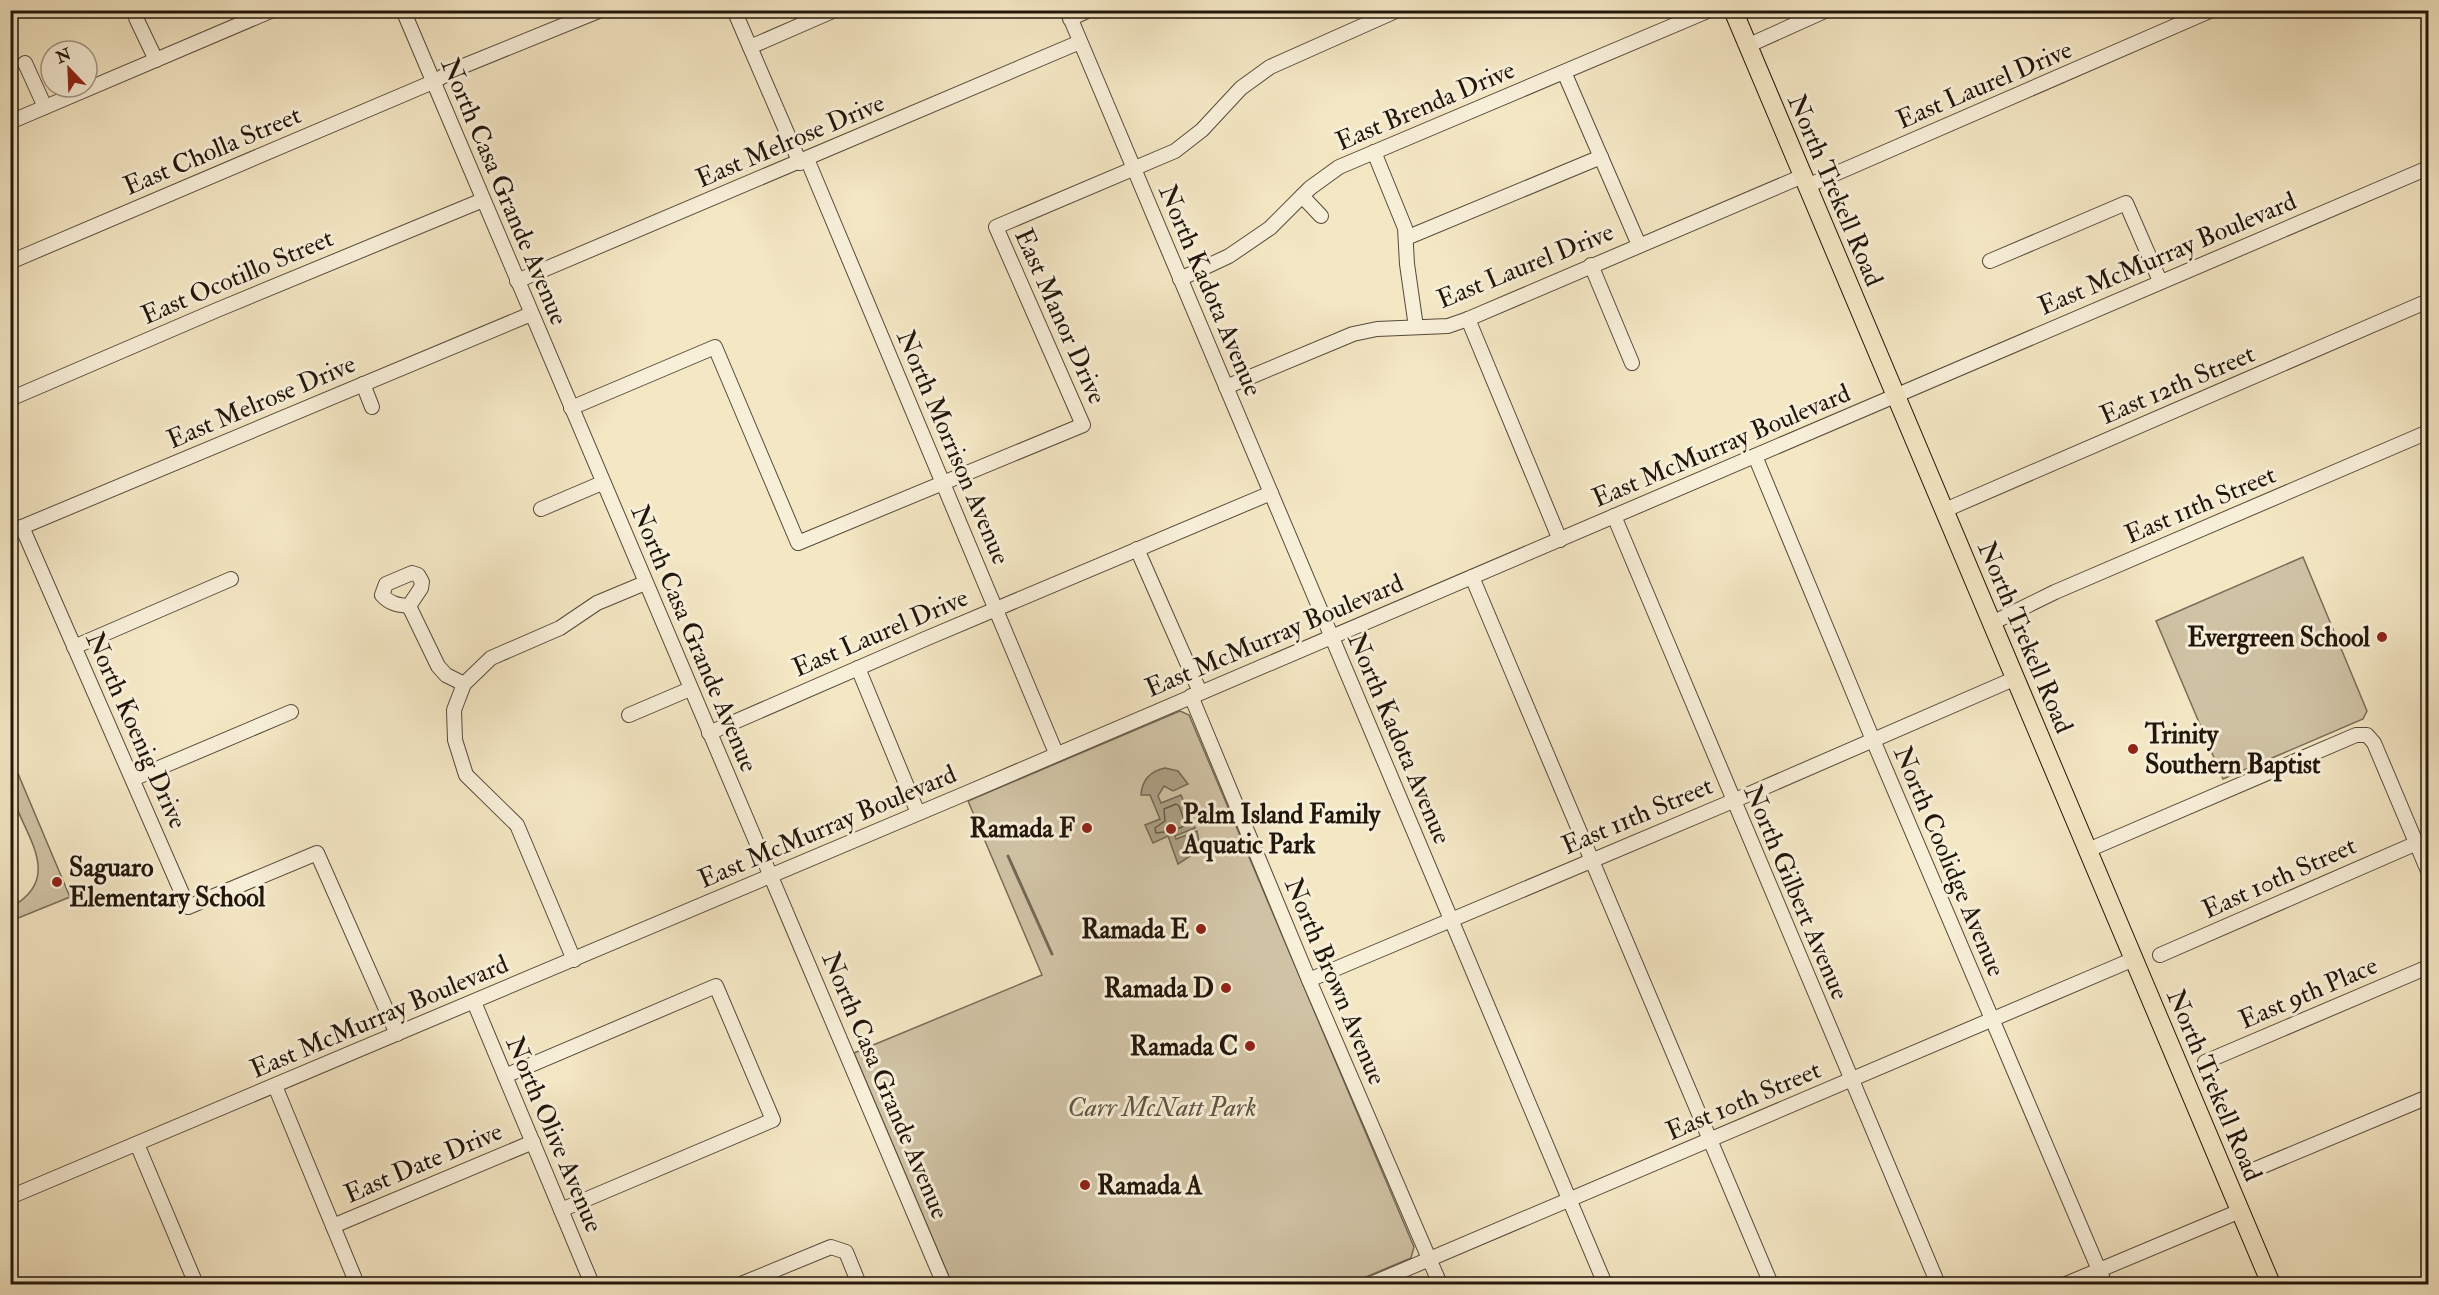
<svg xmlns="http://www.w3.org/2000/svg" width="2439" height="1295" font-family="'IM FELL Double Pica',serif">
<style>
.green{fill:#d0c3a5;stroke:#786c58;stroke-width:1.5}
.water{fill:#aca085;stroke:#746954;stroke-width:1.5}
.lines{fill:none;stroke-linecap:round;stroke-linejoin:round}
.shore{stroke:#665b48;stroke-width:1.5}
.stream{stroke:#746954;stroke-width:3}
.minor-casing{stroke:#564a39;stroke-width:16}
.major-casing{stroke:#21160b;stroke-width:20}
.minor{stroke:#f8efd9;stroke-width:14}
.major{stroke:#f4e7c4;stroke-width:18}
.poi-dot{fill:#8f2418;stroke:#f8efd9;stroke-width:2}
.labels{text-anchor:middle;stroke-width:6;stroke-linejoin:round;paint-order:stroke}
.street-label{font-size:26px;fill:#21160b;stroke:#f8efd9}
.poi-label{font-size:26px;font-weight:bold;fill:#21160b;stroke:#f8efd9;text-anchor:end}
.park-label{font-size:26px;font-style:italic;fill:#5e5341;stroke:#f8efd9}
</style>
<rect width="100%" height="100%" fill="#f4e7c4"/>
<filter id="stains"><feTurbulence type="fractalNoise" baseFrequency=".00333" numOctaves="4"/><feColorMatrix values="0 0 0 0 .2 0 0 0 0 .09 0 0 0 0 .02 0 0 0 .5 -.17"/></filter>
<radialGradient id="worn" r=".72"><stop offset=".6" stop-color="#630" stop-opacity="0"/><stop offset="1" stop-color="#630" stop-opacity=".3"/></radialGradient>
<!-- green -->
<g class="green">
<polygon points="2303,557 2367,711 2363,719 2223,779 2156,621"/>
<polygon points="1180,711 1189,715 1414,1247 1411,1258 1349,1284 952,1284 854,1053 1042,975 968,801"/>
<path d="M11,757L70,897L11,921V907C68,876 19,830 11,790C8,780 10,767 11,757Z"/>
</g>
<!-- water -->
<path class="water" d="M1165,768L1178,771L1188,784L1173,791L1164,786L1158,796L1161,803L1181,795L1195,828L1175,836L1176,839L1197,831L1199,842L1195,853L1178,864L1168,836L1153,843L1145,825L1160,819L1150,795H1141C1142,780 1151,771 1165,768Z"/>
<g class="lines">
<!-- shore -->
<polygon class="shore" points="1176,804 1179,806 1186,825 1173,831 1156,833 1155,828 1165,821 1164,809"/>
<!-- stream -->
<polyline class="stream" points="1008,856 1052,954"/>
<!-- minor casing -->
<g class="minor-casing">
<g id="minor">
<polyline points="403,10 944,1284"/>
<polyline points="734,10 800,163"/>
<polyline points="1067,10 1605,1284"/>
<polyline points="136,18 156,60"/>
<polyline points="1070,19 1089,10"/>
<polyline points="1747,46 1827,10"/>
<polyline points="750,47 835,10"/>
<polyline points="25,63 45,107"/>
<polyline points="1564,72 1639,245"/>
<polyline points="10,122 273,10"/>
<polyline points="1374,152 1405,228 1407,264 1416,327"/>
<polyline points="807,159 1056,753"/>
<polyline points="1807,186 2212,10"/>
<polyline points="1302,196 1321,216"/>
<polyline points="1406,238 1601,157"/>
<polyline points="1990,261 2126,203 2160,281"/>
<polyline points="10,262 433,82 456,69 601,10"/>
<polyline points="1591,265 1632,363"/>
<polyline points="1180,279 1229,256 1270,228 1310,188 1339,167 1710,10"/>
<polyline points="517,281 1080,42"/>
<polyline points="1468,319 1560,540"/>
<polyline points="363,384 372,407"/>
<polyline points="1226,387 1353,334 1377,329 1448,326 1468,319 1803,176"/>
<polyline points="10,399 217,310 483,200"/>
<polyline points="571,408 715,347 798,543 1083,425 996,227 1175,151 1202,130 1241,88 1270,67 1398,10"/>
<polyline points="1755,456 1873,740 2105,1284"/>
<polyline points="541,509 602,483"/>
<polyline points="1945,510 2428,301"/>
<polyline points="1614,516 1938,1284"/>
<polyline points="22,527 188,907 317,853 397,1034"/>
<polyline points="10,532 531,314"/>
<polyline points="1137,549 1200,692"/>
<path d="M412,573L418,575L422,582L421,588L409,606C398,605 390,604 382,595L386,584Z"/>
<polyline points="1472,577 1771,1284"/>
<polyline points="409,606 438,666 446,675 464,684"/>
<polyline points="1992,623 2055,592 2428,432"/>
<polyline points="74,647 231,579"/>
<polyline points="858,668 918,813"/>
<polyline points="1191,696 1309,980 1440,1284"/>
<polyline points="629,715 690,689"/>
<polyline points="709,733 925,639 1271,493"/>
<polyline points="133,779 291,712"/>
<polyline points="2088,850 2356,735 2367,735 2374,743 2428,871"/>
<polyline points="2160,955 2417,843"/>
<polyline points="574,960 517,825 466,775 455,740 454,710 464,684 491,658 560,628 597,603 645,583"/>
<polyline points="1309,980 1733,801 2016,678"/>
<polyline points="474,1002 592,1284"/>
<polyline points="2205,1062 2428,967"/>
<polyline points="505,1076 716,986 773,1120 561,1210"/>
<polyline points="275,1086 357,1284"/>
<polyline points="137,1144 196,1284"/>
<polyline points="2251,1171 2428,1097"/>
<polyline points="10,1197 969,792 2428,168"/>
<polyline points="333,1226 533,1142"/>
<polyline points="741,1284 831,1247 846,1252 859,1284"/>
<polyline points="1371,1284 2134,959"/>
<polyline points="2066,1284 2240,1211"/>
</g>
</g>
<!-- major casing -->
<g class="major-casing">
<polyline id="major" points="1733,10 2271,1284"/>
</g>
<!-- minor -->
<use href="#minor" class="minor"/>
<!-- major -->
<use href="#major" class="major"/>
</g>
<!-- markers -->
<g class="poi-dot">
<circle cx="2382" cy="637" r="6"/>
<circle cx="2133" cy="749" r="6"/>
<circle cx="1087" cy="828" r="6"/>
<circle cx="1171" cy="829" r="6"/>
<circle cx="57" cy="882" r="6"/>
<circle cx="1201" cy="929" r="6"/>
<circle cx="1226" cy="988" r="6"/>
<circle cx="1250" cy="1046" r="6"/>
<circle cx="1085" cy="1185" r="6"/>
</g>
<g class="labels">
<!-- street labels -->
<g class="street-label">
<text transform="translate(1984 84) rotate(-23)" y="9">East Laurel Drive</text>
<text transform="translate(1425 105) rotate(-23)" y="9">East Brenda Drive</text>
<text transform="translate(790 140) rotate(-23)" y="9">East Melrose Drive</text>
<text transform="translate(212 150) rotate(-23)" y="9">East Cholla Street</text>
<text transform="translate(1836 190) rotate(67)" y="9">North Trekell Road</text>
<text transform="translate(505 191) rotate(67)" y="9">North Casa Grande Avenue</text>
<text transform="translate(2167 253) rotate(-23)" y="9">East McMurray Boulevard</text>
<text transform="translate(1525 265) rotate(-22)" y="9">East Laurel Drive</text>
<text transform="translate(237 276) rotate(-23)" y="9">East Ocotillo Street</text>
<text transform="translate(1211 290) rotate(67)" y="9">North Kadota Avenue</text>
<text transform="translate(1061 316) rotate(66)" y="9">East Manor Drive</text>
<text transform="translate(2177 384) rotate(-23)" y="9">East 12th Street</text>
<text transform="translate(261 401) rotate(-23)" y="9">East Melrose Drive</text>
<text transform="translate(1721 445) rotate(-23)" y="9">East McMurray Boulevard</text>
<text transform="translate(954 447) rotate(67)" y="9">North Morrison Avenue</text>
<text transform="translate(2200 504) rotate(-23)" y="9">East 11th Street</text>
<text transform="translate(880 632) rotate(-23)" y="9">East Laurel Drive</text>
<text transform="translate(1274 635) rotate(-23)" y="9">East McMurray Boulevard</text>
<text transform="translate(2026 637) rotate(67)" y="9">North Trekell Road</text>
<text transform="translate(695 638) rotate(67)" y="9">North Casa Grande Avenue</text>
<text transform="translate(137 730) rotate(66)" y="9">North Koenig Drive</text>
<text transform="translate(1400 738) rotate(67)" y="9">North Kadota Avenue</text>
<text transform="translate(1637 815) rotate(-23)" y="9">East 11th Street</text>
<text transform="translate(827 826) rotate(-23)" y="9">East McMurray Boulevard</text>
<text transform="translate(1950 861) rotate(67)" y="9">North Coolidge Avenue</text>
<text transform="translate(2279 877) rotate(-24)" y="9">East 10th Street</text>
<text transform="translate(1797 892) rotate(67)" y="9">North Gilbert Avenue</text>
<text transform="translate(1336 981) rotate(67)" y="9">North Brown Avenue</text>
<text transform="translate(2308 992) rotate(-23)" y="9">East 9th Place</text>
<text transform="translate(379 1016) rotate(-23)" y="9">East McMurray Boulevard</text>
<text transform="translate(886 1085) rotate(67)" y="9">North Casa Grande Avenue</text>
<text transform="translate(2215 1085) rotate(67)" y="9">North Trekell Road</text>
<text transform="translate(1743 1100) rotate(-23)" y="9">East 10th Street</text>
<text transform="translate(555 1134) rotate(67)" y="9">North Olive Avenue</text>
<text transform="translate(423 1162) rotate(-23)" y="9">East Date Drive</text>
</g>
<!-- poi labels -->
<g class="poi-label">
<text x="2370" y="646">Evergreen School</text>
<text x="2145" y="743" text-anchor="start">Trinity<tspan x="2145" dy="30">Southern Baptist</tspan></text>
<text x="1183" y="823" text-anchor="start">Palm Island Family<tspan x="1183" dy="30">Aquatic Park</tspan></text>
<text x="1075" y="837">Ramada F</text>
<text x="69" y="876" text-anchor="start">Saguaro<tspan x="69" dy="30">Elementary School</tspan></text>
<text x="1189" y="938">Ramada E</text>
<text x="1214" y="997">Ramada D</text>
<text x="1238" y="1055">Ramada C</text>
<text x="1097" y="1194" text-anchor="start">Ramada A</text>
</g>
<!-- park labels -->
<g class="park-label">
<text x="1162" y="1116">Carr McNatt Park</text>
</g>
</g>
<!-- margin -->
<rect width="2439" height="1295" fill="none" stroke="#f4e7c4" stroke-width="36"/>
<rect x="12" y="12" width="2415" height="1271" fill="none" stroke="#21160b" stroke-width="3"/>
<rect x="18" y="18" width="2403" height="1259" fill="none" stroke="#21160b" stroke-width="1.5"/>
<!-- north arrow -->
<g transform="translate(69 69) rotate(337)"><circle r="28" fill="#f8efd9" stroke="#a29887" stroke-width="1.5"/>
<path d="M0-4.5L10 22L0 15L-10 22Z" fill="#8f2418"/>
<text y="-9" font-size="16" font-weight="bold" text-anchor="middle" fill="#21160b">N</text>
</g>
<rect width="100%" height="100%" filter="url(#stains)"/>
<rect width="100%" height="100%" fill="url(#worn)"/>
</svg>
